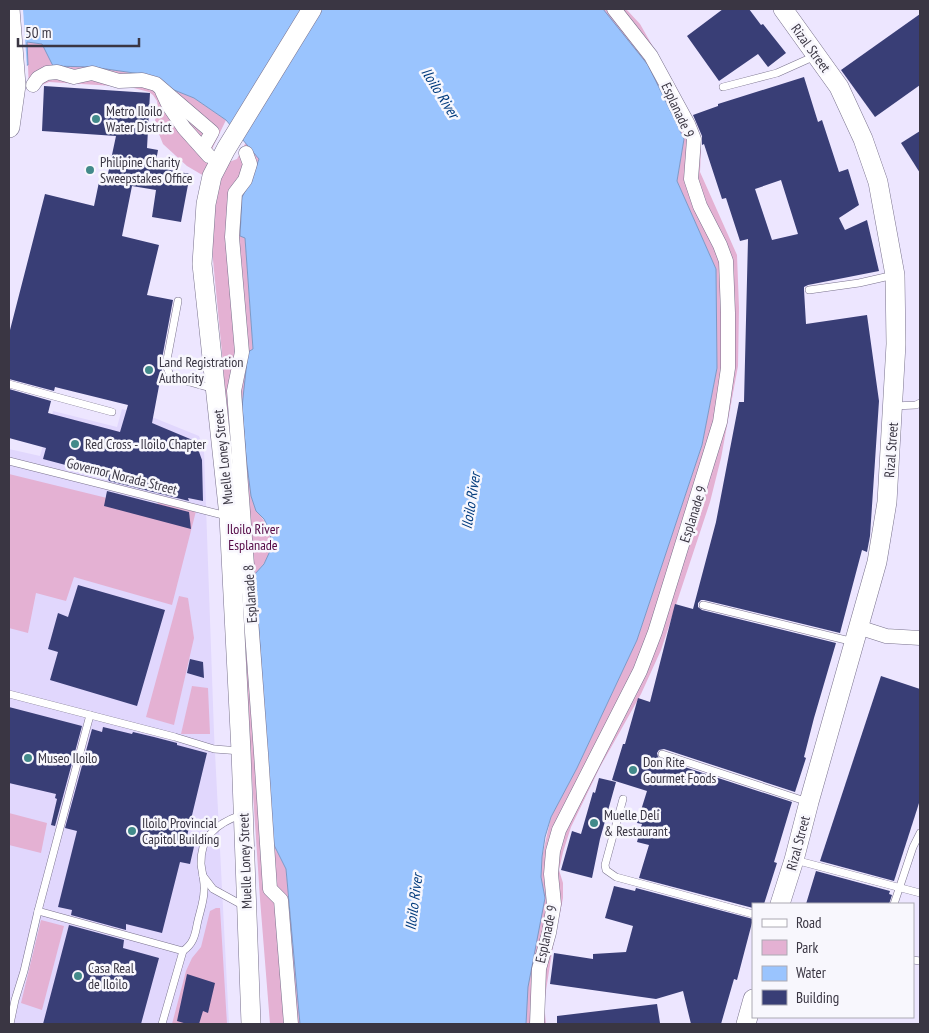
<svg xmlns="http://www.w3.org/2000/svg" width="929" height="1033" font-family="'PT Sans Narrow',sans-serif">
<style>
.built{fill:#e1d7fd}
.green{fill:#e4b1d3}
.water{fill:#9ac4fe;stroke:#7d99c6}
.pier{fill:#ede6ff}
.building{fill:#393e76;fill-rule:evenodd}
.lines{fill:none;stroke-linecap:round;stroke-linejoin:round}
.lane-casing{stroke:#79728d;stroke-width:8}
.street-casing{stroke:#79728d;stroke-width:15}
.secondary-casing{stroke:#79728d;stroke-width:20}
.primary-casing{stroke:#79728d;stroke-width:22}
.lane{stroke:#fff;stroke-width:7}
.street{stroke:#fff;stroke-width:14}
.secondary{stroke:#fff;stroke-width:19}
.primary{stroke:#fff;stroke-width:21}
.poi-dot{fill:#428a8a;stroke:#f8f7fd;stroke-width:2}
.labels{text-anchor:middle;stroke-width:5;stroke-linejoin:round;paint-order:stroke}
.street-label{font-size:14px;fill:#3a3643;stroke:#f8f7fd}
.poi-label{font-size:14px;fill:#3a3643;stroke:#f8f7fd;text-anchor:start}
.park-label{font-size:14px;fill:#530744;stroke:#f8f7fd}
.water-label{font-size:15px;font-style:italic;fill:#023b7d;stroke:#f8f7fd}
</style>
<rect width="100%" height="100%" fill="#ede6ff"/>
<!-- built -->
<polygon class="built" points="122,409 152,417 199,436 204,450 214,733 229,1024 14,1024 9,1018 9,449 40,456 53,411 117,427"/>
<!-- green -->
<g class="green">
<polygon points="576,9 626,9 640,24 676,87 699,135 701,150 700,172 737,255 739,308 738,366 721,458 710,502 661,650 641,694 600,767 571,827 563,852 559,870 563,883 563,898 553,946 544,1003 546,1024 511,1024 545,898 541,877 542,857 551,817 577,768 637,640 702,445 717,368 716,269 677,181 684,139 629,42 622,34"/>
<polygon points="27,42 42,44 100,68 142,74 157,79 174,90 194,98 226,120 213,147 204,176 187,166 163,144 159,134 155,120 158,108 157,101 153,95 149,92 130,87 49,82 29,90"/>
<path d="M246,142L259,159L251,181L245,238L253,349L256,511C276,531 276,554 255,574L274,588L273,843L286,869L300,1024H270L260,899L235,521L222,353L211,239L215,192L229,162L237,159Z"/>
<polygon points="9,474 156,510 158,502 196,511 172,605 74,577 66,601 36,593 28,633 9,628"/>
<polygon points="179,596 188,598 194,638 174,725 146,717"/>
<polygon points="192,686 208,688 210,734 181,734"/>
<polygon points="9,813 47,823 41,853 9,845"/>
<polygon points="216,908 220,908 227,1024 172,1024 186,971 192,958 201,947 210,911"/>
<polygon points="41,920 64,926 42,1010 21,1003"/>
</g>
<!-- water -->
<polygon class="water" points="9,9 603,9 648,65 684,139 677,181 716,269 717,368 702,445 637,640 577,768 551,817 545,837 542,857 541,877 545,898 528,987 526,1024 300,1024 286,869 273,843 255,574 264,564 270,551 271,543 270,531 264,519 256,511 251,496 246,457 242,407 248,352 253,349 245,238 240,236 242,197 251,181 259,159 226,120 194,98 174,90 157,79 141,74 92,67 53,66 42,44 27,42 28,65 9,67"/>
<!-- pier -->
<polygon class="pier" points="9,9 23,9 27,68 9,70"/>
<!-- building -->
<g class="building">
<polygon points="723,9 749,9 761,25 763,24 786,53 768,67 758,54 719,81 687,36"/>
<polygon points="920,14 920,85 875,117 841,70"/>
<path d="M804,77L818,122L822,120L839,172L848,169L859,205L839,218L845,230L867,220L879,271L808,285L804,287V290L806,324L867,315L879,401L870,536L867,552L862,550L840,633L704,600H701L698,603V607L702,610L836,643L814,718L804,757L806,758L795,792L664,749L659,750L657,753L658,757L660,759L792,802L774,862L777,863L764,904H753V908L639,878L649,845L637,842L642,824L637,823L647,791L612,780L623,744H625L638,698L650,702L675,604L693,609L716,522L739,402H744L748,239L740,241L726,198L722,199L704,144L702,145V136L693,115L718,106V104ZM781,180L798,234L772,240L755,189Z"/>
<polygon points="44,86 150,93 147,148 158,150 155,167 190,174 181,222 152,217 156,190 132,186 122,236 159,245 147,295 173,300 161,364 162,370 152,423 195,441 202,460 203,501 188,498 189,501 109,481 107,476 43,459 46,448 9,438 9,389 51,401 48,413 120,432 128,405 55,387 54,391 9,379 9,334 45,194 94,206 99,182 106,183 116,136 42,131"/>
<polygon points="920,131 920,173 901,143"/>
<polygon points="107,491 189,512 191,529 104,506"/>
<polygon points="78,585 165,610 137,706 50,680 58,652 48,649 58,613 68,617"/>
<polygon points="190,659 203,662 204,678 187,673"/>
<polygon points="881,676 920,689 920,800 894,881 820,861"/>
<polygon points="9,707 82,726 55,826 51,825 57,799 55,798 56,794 9,783"/>
<polygon points="103,727 132,734 133,732 154,737 177,743 177,745 207,753 187,836 196,838 190,864 180,862 162,933 126,924 126,930 71,915 72,910 58,907 77,831 65,828 92,729 102,732"/>
<polygon points="599,778 616,782 600,839 592,878 561,870 572,831 581,834 593,792 595,793"/>
<polygon points="816,871 890,891 889,894 892,895 889,904 806,904"/>
<polygon points="614,886 635,891 636,888 753,919 737,980 734,979 721,1024 691,1024 683,991 656,999 550,984 554,953 593,959 593,954 626,952 633,926 605,918"/>
<polygon points="69,925 124,940 123,948 159,958 141,1024 43,1024"/>
<polygon points="187,974 215,983 208,1013 203,1011 199,1024 187,1024 177,1021"/>
<polygon points="657,1004 660,1023 653,1024 557,1024 557,1016"/>
</g>
<g class="lines">
<!-- lane casing -->
<g class="lane-casing">
<g id="lane">
<polyline points="723,87 777,73 815,56"/>
<polyline points="809,290 859,283 894,275"/>
<polyline points="178,301 166,365 170,375 179,379 214,389"/>
<polyline points="9,384 112,412"/>
<polyline points="894,406 916,405 920,403"/>
<polyline points="9,461 227,516"/>
<polyline points="703,605 854,642"/>
<polyline points="9,694 175,737 214,749 241,751"/>
<polyline points="662,754 808,802"/>
<polyline points="623,799 605,865 606,870 616,877 753,914"/>
<polyline points="795,860 920,893"/>
<polyline points="203,876 213,889 244,906"/>
<polyline points="894,904 913,847 920,833"/>
<path d="M38,911L183,951C193,944 195,936 197,925C199,914 204,902 204,891C205,882 202,873 201,864C200,837 217,823 241,815"/>
<polyline points="913,960 920,961"/>
<polyline points="10,1024 15,1000 24,971 38,911 90,715"/>
<polyline points="162,1024 183,951"/>
</g>
</g>
<!-- street casing -->
<g class="street-casing">
<g id="street">
<polyline points="33,85 38,78 47,73 57,72 74,77 92,73 119,81 142,80 156,84 212,132 203,148"/>
<polyline points="162,91 169,106 184,128 209,156"/>
<polyline points="246,153 250,164 245,180 235,193 232,237 242,352 234,391 261,753 270,889 281,900 291,1024"/>
<polyline points="858,627 886,636 920,638"/>
<polyline points="537,1024 539,969 549,933 554,904 551,874 553,851 559,830 640,671 655,632 720,422 728,368 728,313 726,261 720,245 700,206 691,179 694,139 688,124 651,56 614,9"/>
</g>
</g>
<!-- secondary casing -->
<g class="secondary-casing">
<g id="secondary">
<polyline points="780,904 794,860 809,802 877,562 887,502 896,344 895,275 878,182 863,139 839,87 783,9"/>
<polyline points="251,1024 241,751 229,516 202,264 206,204 212,176 226,149 312,9"/>
<polyline points="746,1024 753,999"/>
</g>
</g>
<!-- primary casing -->
<g class="primary-casing">
<polyline id="primary" points="9,127 15,85 9,9"/>
</g>
<!-- lane -->
<use href="#lane" class="lane"/>
<!-- street -->
<use href="#street" class="street"/>
<!-- secondary -->
<use href="#secondary" class="secondary"/>
<!-- primary -->
<use href="#primary" class="primary"/>
</g>
<!-- markers -->
<g class="poi-dot">
<circle cx="96" cy="119" r="5"/>
<circle cx="90" cy="170" r="5"/>
<circle cx="149" cy="370" r="5"/>
<circle cx="75" cy="444" r="5"/>
<circle cx="28" cy="758" r="5"/>
<circle cx="633" cy="770" r="5"/>
<circle cx="594" cy="823" r="5"/>
<circle cx="132" cy="831" r="5"/>
<circle cx="78" cy="976" r="5"/>
</g>
<g class="labels">
<!-- street labels -->
<g class="street-label">
<text transform="translate(811 48) rotate(54)" y="5">Rizal Street</text>
<text transform="translate(678 110) rotate(65)" y="5">Esplanade 9</text>
<text transform="translate(891 450) rotate(-86)" y="5">Rizal Street</text>
<text transform="translate(223 457) rotate(-96)" y="5">Muelle Loney Street</text>
<text transform="translate(122 476) rotate(14)" y="5">Governor Norada Street</text>
<text transform="translate(693 514) rotate(-72)" y="5">Esplanade 9</text>
<text transform="translate(250 594) rotate(-94)" y="5">Esplanade 8</text>
<text transform="translate(798 843) rotate(-75)" y="5">Rizal Street</text>
<text transform="translate(245 861) rotate(-92)" y="5">Muelle Loney Street</text>
<text transform="translate(546 934) rotate(-78)" y="5">Esplanade 9</text>
</g>
<!-- poi labels -->
<g class="poi-label">
<text x="106" y="116">Metro Iloilo<tspan x="106" dy="16">Water District</tspan></text>
<text x="100" y="167">Philipine Charity<tspan x="100" dy="16">Sweepstakes Office</tspan></text>
<text x="159" y="367">Land Registration<tspan x="159" dy="16">Authority</tspan></text>
<text x="85" y="449">Red Cross - Iloilo Chapter</text>
<text x="38" y="763">Museo Iloilo</text>
<text x="643" y="767">Don Rite<tspan x="643" dy="16">Gourmet Foods</tspan></text>
<text x="604" y="820">Muelle Deli<tspan x="604" dy="16">&amp; Restaurant</tspan></text>
<text x="142" y="828">Iloilo Provincial<tspan x="142" dy="16">Capitol Building</tspan></text>
<text x="88" y="973">Casa Real<tspan x="88" dy="16">de Iloilo</tspan></text>
</g>
<!-- park labels -->
<g class="park-label">
<text x="253" y="534">Iloilo River<tspan x="253" dy="16">Esplanade</tspan></text>
</g>
<!-- water labels -->
<g class="water-label">
<text transform="translate(440 93) rotate(58)" y="5">Iloilo River</text>
<text transform="translate(471 501) rotate(-81)" y="5">Iloilo River</text>
<text transform="translate(414 902) rotate(-83)" y="5">Iloilo River</text>
</g>
</g>
<!-- border -->
<rect width="929" height="1033" fill="none" stroke="#3a3643" stroke-width="20"/>
<!-- legend -->
<rect x="752" y="903" width="162" height="115" fill="#f8f7fd" stroke="#acaab3"/>
<rect x="762" y="919" width="25" height="8" fill="#ffffff" stroke="#acaab3"/>
<text x="796" y="928" font-size="15" fill="#3a3643">Road</text>
<rect x="762" y="940" width="25" height="15" fill="#e4b1d3" stroke="#acaab3"/>
<text x="796" y="953" font-size="15" fill="#3a3643">Park</text>
<rect x="762" y="966" width="25" height="15" fill="#9ac4fe" stroke="#acaab3"/>
<text x="796" y="978" font-size="15" fill="#3a3643">Water</text>
<rect x="762" y="990" width="25" height="15" fill="#393e76" stroke="#acaab3"/>
<text x="796" y="1003" font-size="15" fill="#3a3643">Building</text>
<!-- scale -->
<path d="M18 38v8h121v-8" fill="none" stroke="#3a3643" stroke-width="2.5"/>
<text x="25" y="38" font-size="15" fill="#3a3643" stroke="#f8f7fd" stroke-width="4" paint-order="stroke">50 m</text>
</svg>
